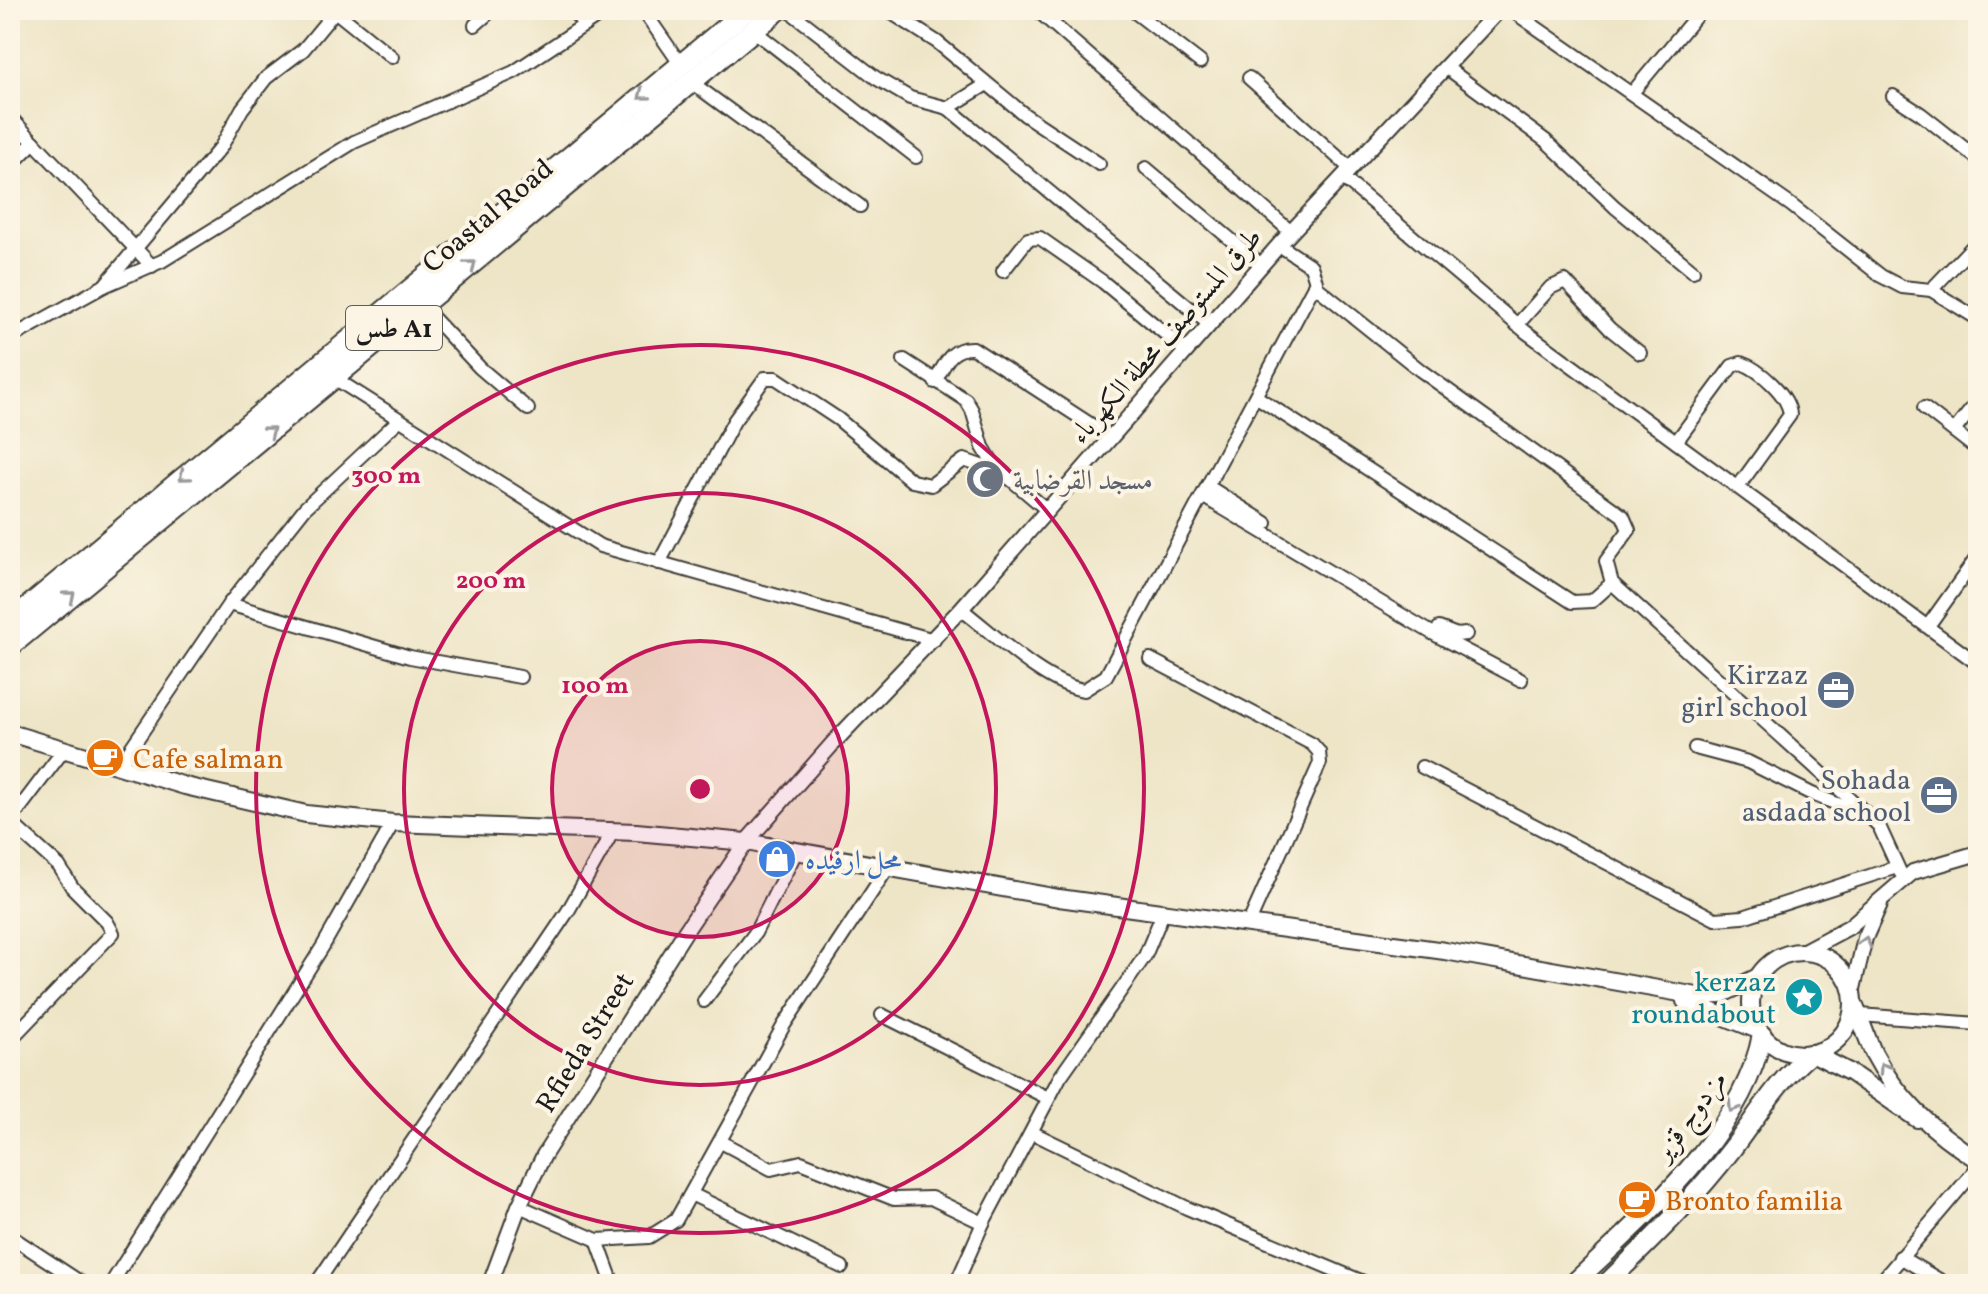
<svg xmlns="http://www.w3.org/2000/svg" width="1988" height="1294" font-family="Vollkorn,Amiri,serif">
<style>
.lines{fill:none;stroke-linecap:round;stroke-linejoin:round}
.minor-casing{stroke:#3c3a36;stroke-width:16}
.tertiary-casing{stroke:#3c3a36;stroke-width:18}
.secondary-casing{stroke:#3c3a36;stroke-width:20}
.primary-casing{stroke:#3c3a36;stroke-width:22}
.trunk-casing{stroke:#3c3a36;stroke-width:24}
.minor{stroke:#fff;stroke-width:12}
.tertiary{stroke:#fff;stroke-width:14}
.secondary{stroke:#fff;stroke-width:16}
.primary{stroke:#fff;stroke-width:18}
.trunk{stroke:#fff;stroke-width:20}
.oneway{stroke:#999}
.ring{fill:none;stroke:#c2185b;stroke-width:4}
.labels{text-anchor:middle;stroke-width:8;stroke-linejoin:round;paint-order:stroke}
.shield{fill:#fcf5e5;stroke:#5f5d58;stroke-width:2}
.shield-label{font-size:26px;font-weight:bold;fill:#1c1c1c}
.street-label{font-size:28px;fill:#1c1c1c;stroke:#fcf5e5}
.worship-label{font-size:28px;fill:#5b616d;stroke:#fcf5e5;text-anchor:start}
.service-label{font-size:28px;fill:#4e5e75;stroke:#fcf5e5;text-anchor:end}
.food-label{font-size:28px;fill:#c56008;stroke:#fcf5e5;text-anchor:start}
.shop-label{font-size:28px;fill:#366cbe;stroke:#fcf5e5;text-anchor:start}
.culture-label{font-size:28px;fill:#0d838f;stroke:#fcf5e5;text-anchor:end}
.centre{fill:#c2185b;stroke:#fcf5e5;stroke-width:4}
.ring-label{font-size:24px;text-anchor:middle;font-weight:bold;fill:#c2185b;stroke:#fcf5e5;stroke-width:8;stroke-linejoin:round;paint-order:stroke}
</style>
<rect width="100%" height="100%" fill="#fcf5e5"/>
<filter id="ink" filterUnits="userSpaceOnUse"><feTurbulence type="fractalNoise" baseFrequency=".0125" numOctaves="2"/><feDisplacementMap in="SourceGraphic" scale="16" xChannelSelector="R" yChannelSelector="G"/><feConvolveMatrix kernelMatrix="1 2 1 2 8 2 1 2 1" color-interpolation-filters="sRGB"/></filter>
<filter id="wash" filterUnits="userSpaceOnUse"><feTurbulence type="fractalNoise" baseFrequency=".006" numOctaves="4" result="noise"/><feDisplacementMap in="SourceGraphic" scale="32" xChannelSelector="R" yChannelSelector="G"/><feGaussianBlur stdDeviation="1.8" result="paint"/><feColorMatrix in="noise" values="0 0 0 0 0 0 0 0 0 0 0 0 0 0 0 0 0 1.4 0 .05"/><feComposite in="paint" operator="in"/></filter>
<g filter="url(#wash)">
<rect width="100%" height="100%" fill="#eee5c7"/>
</g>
<g filter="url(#ink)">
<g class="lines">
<!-- minor casing -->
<g class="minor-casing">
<g id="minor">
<polyline points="572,10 585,25"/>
<polyline points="643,10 681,65"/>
<polyline points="788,10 876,78 910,98 948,108 1209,324"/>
<polyline points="887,10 937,42 1025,115 1099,164"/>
<polyline points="1037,10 1291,232"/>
<polyline points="1132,10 1200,62"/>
<polyline points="1511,10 1791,205 1881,276 1902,287 1931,290 1978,319"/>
<polyline points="335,11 392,57"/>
<polyline points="475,25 492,10"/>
<polyline points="753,30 916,157"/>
<polyline points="1447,68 1546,141 1615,207 1693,271"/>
<polyline points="1249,78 1351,169"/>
<polyline points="691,82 860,206"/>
<polyline points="1632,93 1701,10"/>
<polyline points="1893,96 1921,114 1978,159"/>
<polyline points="948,108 987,84"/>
<polyline points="10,117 152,266"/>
<polyline points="10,166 34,142"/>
<polyline points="1146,168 1261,265"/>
<polyline points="1343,178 1526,332 1978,664"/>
<polyline points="1003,271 1028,239 1040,238 1103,282 1186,351"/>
<polyline points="1314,285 1420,370 1623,516 1629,530 1606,561 1612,583 1870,817"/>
<polyline points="104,286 162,261 354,142 514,72 607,10"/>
<polyline points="1931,290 1978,241"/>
<polyline points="422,306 480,368 528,409"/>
<polyline points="1517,325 1550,288 1565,281 1610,329 1640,353"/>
<polyline points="10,338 104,286 221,147 242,109 266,78 303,50 336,10"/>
<polyline points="904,360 966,400 972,410 983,447 994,465 1047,510"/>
<polyline points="334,378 600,546 934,640"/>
<path d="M935,382C945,364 950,347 973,348L1110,437"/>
<polyline points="1257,397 1572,602 1592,601 1612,583"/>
<polyline points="1924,408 1978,450"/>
<polyline points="1954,431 1978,401"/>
<path d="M1676,442L1732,366L1741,363C1759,369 1789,395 1790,415L1738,487"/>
<polyline points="1209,487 1266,523"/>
<polyline points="1204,497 1432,633 1521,680"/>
<polyline points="659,563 734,421 765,378 776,378 838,419 912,481 931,485 964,460 1001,473"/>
<polyline points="229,604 410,657 520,677"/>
<path d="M961,609C994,634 1043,683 1084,690L1106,676L1316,282L1311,266L1279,245"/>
<polyline points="1928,626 1978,556"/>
<polyline points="1439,628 1457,635 1466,634"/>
<polyline points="1150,659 1312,744 1319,752 1320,763 1248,925"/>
<polyline points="1695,748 1748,762 1812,794 1870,817 1879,826 1900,872"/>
<polyline points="118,767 229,604 305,508 399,420"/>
<polyline points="1422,767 1715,919 1743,917 1897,867"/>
<polyline points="10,821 63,751"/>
<polyline points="10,822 59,866 72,887 107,922 113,933 10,1040"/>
<polyline points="704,1001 755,933 797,850"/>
<polyline points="882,1015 1048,1098"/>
<polyline points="1860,1015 1978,1024"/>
<polyline points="1033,1133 1187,1208 1368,1284"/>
<polyline points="721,1142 771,1169 801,1162 894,1199 931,1198 983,1223"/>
<polyline points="693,1195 842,1267"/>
<polyline points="519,1206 597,1240 613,1284"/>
<polyline points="10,1236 83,1284"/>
<polyline points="597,1240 649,1237 676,1220 784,1025 889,866"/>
<polyline points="1900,1257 1946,1284"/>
<polyline points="111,1284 323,946 393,823"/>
<polyline points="316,1284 568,911 613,831"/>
<polyline points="956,1284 983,1223 1060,1077 1145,956 1163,913"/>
<polyline points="1879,1284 1978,1167"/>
</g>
</g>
<!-- tertiary casing -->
<g class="tertiary-casing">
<g id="tertiary">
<polyline points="1802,952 1849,927 1913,872 1978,853"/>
<polyline points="1852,993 1865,938 1880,904"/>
<polyline points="490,1284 519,1206 544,1155 685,932 746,842 835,741 961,609 1279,245 1499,10"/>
</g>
</g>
<!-- secondary casing -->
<g class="secondary-casing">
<g id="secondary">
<polyline points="10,733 185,786 306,814 393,823 636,832 746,842 1059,898 1445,951 1697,996 1720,995 1758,977"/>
<circle cx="1802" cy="1003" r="51"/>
<polyline points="1685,1001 1758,1030"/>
<path d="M1853,1002C1861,1019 1866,1037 1874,1054C1897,1098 1936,1134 1978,1160"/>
<polyline points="1814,1054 1851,1073 1917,1119"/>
</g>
</g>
<!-- primary casing -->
<g class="primary-casing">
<g id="primary">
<path d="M1573,1284C1642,1218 1743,1134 1762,1035"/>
<path d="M1606,1284C1650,1241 1695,1198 1732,1149C1758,1115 1777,1081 1810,1054"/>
</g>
</g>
<!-- trunk casing -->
<g class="trunk-casing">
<g id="trunk">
<polyline points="10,622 747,10"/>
<polyline points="10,646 778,10"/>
</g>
</g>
<!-- minor -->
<use href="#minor" class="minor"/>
<!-- tertiary -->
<use href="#tertiary" class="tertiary"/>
<!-- secondary -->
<use href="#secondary" class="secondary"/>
<!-- primary -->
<use href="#primary" class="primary"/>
<!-- trunk -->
<use href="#trunk" class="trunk"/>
</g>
<!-- one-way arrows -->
<defs><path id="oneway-chevron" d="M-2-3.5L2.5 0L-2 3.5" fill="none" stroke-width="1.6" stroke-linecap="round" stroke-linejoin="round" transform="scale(2)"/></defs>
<g class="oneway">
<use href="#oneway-chevron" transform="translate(643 95) rotate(141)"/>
<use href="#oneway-chevron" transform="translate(471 265) rotate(-40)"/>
<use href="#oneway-chevron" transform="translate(270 431) rotate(-39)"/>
<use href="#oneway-chevron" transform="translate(184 476) rotate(140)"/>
<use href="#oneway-chevron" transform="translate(70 596) rotate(-40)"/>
<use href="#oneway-chevron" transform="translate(1865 942) rotate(-75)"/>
<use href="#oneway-chevron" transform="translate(1884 1068) rotate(-124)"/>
<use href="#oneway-chevron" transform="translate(1733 1107) rotate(123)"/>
</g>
</g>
<!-- distance rings -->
<circle cx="700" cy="789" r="148" fill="#c2185b" fill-opacity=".12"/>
<g class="ring">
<circle cx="700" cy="789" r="148"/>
<circle cx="700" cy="789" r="296"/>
<circle cx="700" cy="789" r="444"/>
</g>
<!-- icons -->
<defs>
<g id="mosque-disc" transform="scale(2)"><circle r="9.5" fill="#6b7280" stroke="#fcf5e5"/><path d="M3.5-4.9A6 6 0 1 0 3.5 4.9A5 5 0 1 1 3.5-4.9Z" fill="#fff"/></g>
<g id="office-disc" transform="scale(2)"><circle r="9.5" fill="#5c6f8a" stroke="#fcf5e5"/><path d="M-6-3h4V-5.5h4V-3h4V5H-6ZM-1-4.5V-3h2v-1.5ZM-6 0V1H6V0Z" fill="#fff"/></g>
<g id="cafe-disc" transform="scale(2)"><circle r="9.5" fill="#e8710a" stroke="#fcf5e5"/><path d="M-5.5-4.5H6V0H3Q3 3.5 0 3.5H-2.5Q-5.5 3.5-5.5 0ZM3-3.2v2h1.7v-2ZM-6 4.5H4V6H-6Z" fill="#fff"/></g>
<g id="shop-disc" transform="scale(2)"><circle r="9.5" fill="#3f7fe0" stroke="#fcf5e5"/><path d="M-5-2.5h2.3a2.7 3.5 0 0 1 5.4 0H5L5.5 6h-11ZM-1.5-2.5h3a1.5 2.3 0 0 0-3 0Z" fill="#fff"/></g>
<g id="sight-disc" transform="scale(2)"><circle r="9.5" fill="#0f9aa8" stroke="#fcf5e5"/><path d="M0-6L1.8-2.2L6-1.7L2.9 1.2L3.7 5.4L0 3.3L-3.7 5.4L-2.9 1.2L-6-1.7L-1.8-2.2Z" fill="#fff"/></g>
</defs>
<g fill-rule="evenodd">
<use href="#mosque-disc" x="985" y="479"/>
<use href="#office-disc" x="1836" y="690"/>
<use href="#cafe-disc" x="105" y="758"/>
<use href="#office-disc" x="1939" y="795"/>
<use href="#shop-disc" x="777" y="859"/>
<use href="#sight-disc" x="1804" y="997"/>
<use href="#cafe-disc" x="1637" y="1200"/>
</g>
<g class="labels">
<!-- shield labels -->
<rect class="shield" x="346" y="306" width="96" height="44" rx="6"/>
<g class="shield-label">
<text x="394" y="337">طس A1</text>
</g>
<!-- street labels -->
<g class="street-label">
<text transform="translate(487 215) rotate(-40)" y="10">Coastal Road</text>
<text transform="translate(1165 335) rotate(-49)" y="10">طرق المستوصف محطة الكهرباء</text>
<text transform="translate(584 1042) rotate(-58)" y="10">Rfieda Street</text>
<text transform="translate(1689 1115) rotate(-54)" y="10">مزدوج قزير</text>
</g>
<!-- worship labels -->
<g class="worship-label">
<text x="1013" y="489">مسجد القرضابية</text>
</g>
<!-- service labels -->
<g class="service-label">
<text x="1808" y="684">Kirzaz<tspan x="1808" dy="32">girl school</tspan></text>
<text x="1911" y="789">Sohada<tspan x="1911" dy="32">asdada school</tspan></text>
</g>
<!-- food labels -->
<g class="food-label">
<text x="133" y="768">Cafe salman</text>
<text x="1665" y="1210">Bronto familia</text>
</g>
<!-- shop labels -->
<g class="shop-label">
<text x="805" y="869">محل ارفيده</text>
</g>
<!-- culture labels -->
<g class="culture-label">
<text x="1776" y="991">kerzaz<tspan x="1776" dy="32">roundabout</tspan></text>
</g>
</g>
<circle cx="700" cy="789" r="12" class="centre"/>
<g class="ring-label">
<text x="386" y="483">300 m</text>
<text x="491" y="588">200 m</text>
<text x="595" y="693">100 m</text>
</g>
<!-- margin -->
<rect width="1988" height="1294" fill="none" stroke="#fcf5e5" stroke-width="40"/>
</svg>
